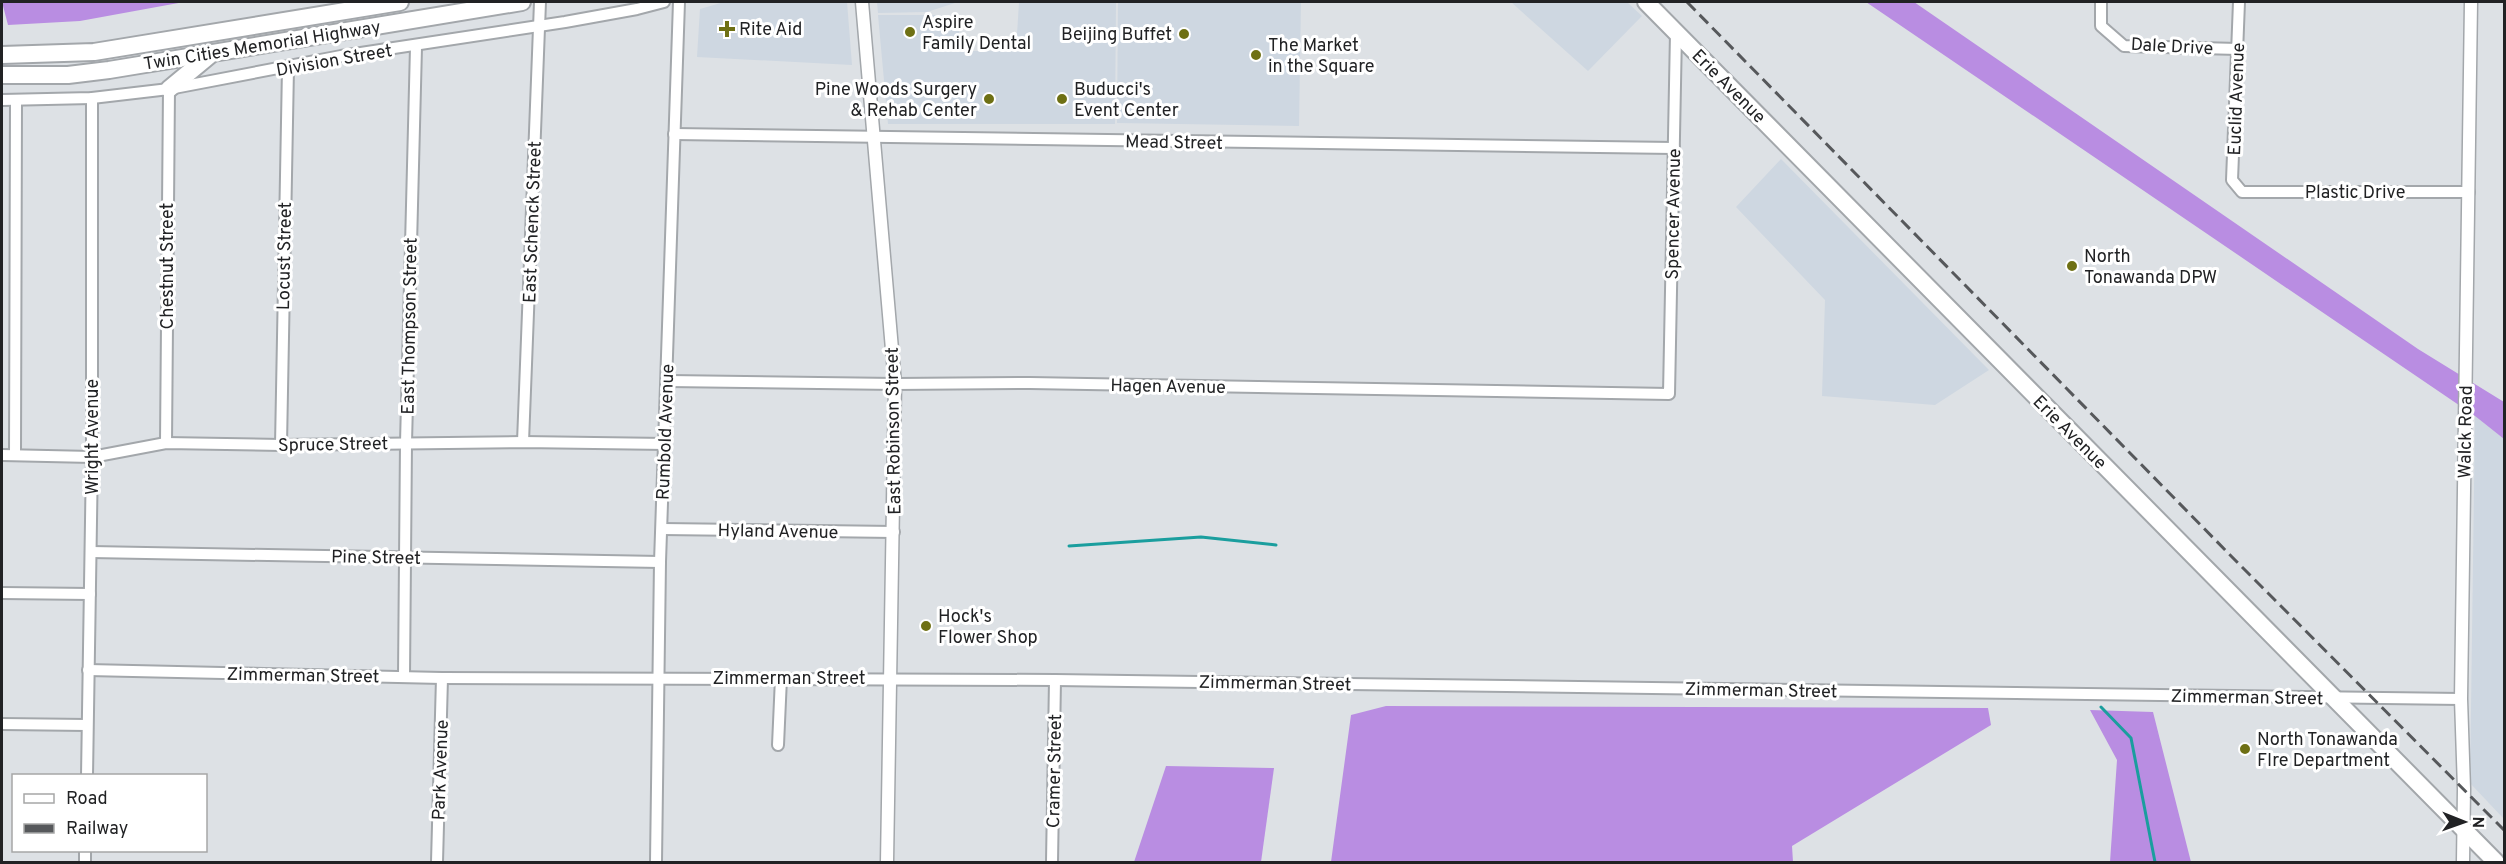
<svg xmlns="http://www.w3.org/2000/svg" width="2506" height="864" font-family="Overpass,sans-serif">
<style>
.built{fill:#ced7e1}
.forest{fill:#b98de2}
.lines{fill:none;stroke-linecap:round;stroke-linejoin:round}
.stream{stroke:#1a9e9e;stroke-width:3}
.minor-casing{stroke:#a3a7ab;stroke-width:14}
.tertiary-casing{stroke:#a3a7ab;stroke-width:15}
.primary-casing{stroke:#a3a7ab;stroke-width:20}
.minor{stroke:#fff;stroke-width:10}
.tertiary{stroke:#fff;stroke-width:12}
.primary{stroke:#fff;stroke-width:16}
.rail{stroke:#56585b;stroke-width:3;stroke-dasharray:12 6;stroke-linecap:butt}
.poi-dot{fill:#6e7014;stroke:#fff;stroke-width:2}
.labels{text-anchor:middle;stroke-width:6;stroke-linejoin:round;paint-order:stroke}
.poi-label{font-size:18px;fill:#212224;stroke:#fff;text-anchor:start}
.street-label{font-size:18px;fill:#212224;stroke:#fff}
</style>
<rect width="100%" height="100%" fill="#dde1e5"/>
<!-- built -->
<g class="built">
<polygon points="724,2 847,2 852,65 697,57 700,9"/>
<polygon points="877,2 958,2 927,12 878,13"/>
<polygon points="1019,2 1116,2 1115,124 888,124 878,15 959,15 959,51 1016,51"/>
<polygon points="1118,2 1301,2 1299,126 1117,123"/>
<polygon points="1511,2 1627,2 1642,16 1588,71"/>
<polygon points="1781,159 1989,370 1935,405 1822,396 1825,300 1736,207"/>
<polygon points="2475,416 2504,439 2504,819 2470,783"/>
</g>
<!-- forest -->
<g class="forest">
<polygon points="2,2 184,2 80,21 8,25"/>
<polygon points="1866,2 1914,2 2418,349 2504,402 2504,439 2475,416"/>
<polygon points="1386,706 1988,708 1991,725 1792,846 1793,862 1331,862 1351,715"/>
<polygon points="2090,710 2153,712 2191,862 2110,862 2117,760"/>
<polygon points="1166,766 1274,768 1261,862 1134,862"/>
</g>
<g class="lines">
<!-- stream -->
<g class="stream">
<polyline points="1069,546 1201,537 1276,545"/>
<polyline points="2101,707 2131,738 2155,862"/>
</g>
<!-- minor casing -->
<g class="minor-casing">
<g id="minor">
<polyline points="2101,2 2101,26 2124,46 2238,49"/>
<polyline points="2239,2 2232,180 2242,192 2469,192"/>
<polyline points="2,100 92,98 169,89 341,56 565,22 637,9 664,2"/>
<polyline points="674,134 1674,148"/>
<polyline points="668,381 895,384 1030,383 1669,394 1676,33"/>
<polyline points="523,442 540,2"/>
<polyline points="166,443 169,89"/>
<polyline points="281,445 288,68"/>
<polyline points="2,455 92,457 166,443 281,445 523,442 666,444"/>
<polyline points="15,455 16,100"/>
<polyline points="662,529 894,532"/>
<polyline points="91,552 660,562"/>
<polyline points="2,593 90,594"/>
<polyline points="88,670 442,678 1055,680 2461,699"/>
<polyline points="404,677 406,443 416,47"/>
<polyline points="2,724 87,725"/>
<polyline points="778,745 781,678"/>
<polyline points="87,776 92,457 92,98"/>
<polyline points="85,862 85,850"/>
<polyline points="437,862 442,678"/>
<polyline points="656,862 660,562 679,2"/>
<polyline points="1052,862 1055,680"/>
</g>
</g>
<!-- tertiary casing -->
<g class="tertiary-casing">
<g id="tertiary">
<polyline points="862,2 895,384 887,862"/>
<polyline points="2463,862 2464,789 2461,699 2471,2"/>
</g>
</g>
<!-- primary casing -->
<g class="primary-casing">
<g id="primary">
<polyline points="1646,2 2496,862"/>
<polyline points="2,55 94,52 400,2"/>
<polyline points="2,75 68,75 109,70 522,2"/>
<polyline points="169,89 210,55"/>
</g>
</g>
<!-- minor -->
<use href="#minor" class="minor"/>
<!-- tertiary -->
<use href="#tertiary" class="tertiary"/>
<!-- primary -->
<use href="#primary" class="primary"/>
<!-- rail -->
<polyline class="rail" points="1687,2 2236,561 2504,830"/>
</g>
<!-- markers -->
<g class="poi-dot">
<path d="M724 20h6v6h6v6h-6v6h-6v-6h-6v-6h6z"/>
<circle cx="910" cy="32" r="6"/>
<circle cx="1184" cy="34" r="6"/>
<circle cx="1256" cy="55" r="6"/>
<circle cx="989" cy="99" r="6"/>
<circle cx="1062" cy="99" r="6"/>
<circle cx="2072" cy="266" r="6"/>
<circle cx="926" cy="626" r="6"/>
<circle cx="2245" cy="749" r="6"/>
</g>
<g class="labels">
<!-- poi labels -->
<g class="poi-label">
<text x="922" y="28">Aspire<tspan x="922" dy="21">Family Dental</tspan></text>
<text x="739" y="35">Rite Aid</text>
<text x="1172" y="40" text-anchor="end">Beijing Buffet</text>
<text x="1268" y="51">The Market<tspan x="1268" dy="21">in the Square</tspan></text>
<text x="977" y="95" text-anchor="end">Pine Woods Surgery<tspan x="977" dy="21">&amp; Rehab Center</tspan></text>
<text x="1074" y="95">Buducci's<tspan x="1074" dy="21">Event Center</tspan></text>
<text x="2084" y="262">North<tspan x="2084" dy="21">Tonawanda DPW</tspan></text>
<text x="938" y="622">Hock's<tspan x="938" dy="21">Flower Shop</tspan></text>
<text x="2257" y="745">North Tonawanda<tspan x="2257" dy="21">FIre Department</tspan></text>
</g>
<!-- street labels -->
<g class="street-label">
<text transform="translate(262 45) rotate(-9)" y="6">Twin Cities Memorial Highway</text>
<text transform="translate(2172 46) rotate(3)" y="6">Dale Drive</text>
<text transform="translate(334 60) rotate(-10)" y="6">Division Street</text>
<text transform="translate(1729 86) rotate(45)" y="6">Erie Avenue</text>
<text transform="translate(2236 99) rotate(-88)" y="6">Euclid Avenue</text>
<text transform="translate(1174 142) rotate(1)" y="6">Mead Street</text>
<text x="2355" y="198">Plastic Drive</text>
<text transform="translate(1673 214) rotate(-89)" y="6">Spencer Avenue</text>
<text transform="translate(532 222) rotate(-88)" y="6">East Schenck Street</text>
<text transform="translate(284 256) rotate(-89)" y="6">Locust Street</text>
<text transform="translate(167 266) rotate(-90)" y="6">Chestnut Street</text>
<text transform="translate(409 326) rotate(-89)" y="6">East Thompson Street</text>
<text transform="translate(1168 386) rotate(1)" y="6">Hagen Avenue</text>
<text transform="translate(893 431) rotate(-91)" y="6">East Robinson Street</text>
<text transform="translate(665 432) rotate(-88)" y="6">Rumbold Avenue</text>
<text transform="translate(2070 432) rotate(45)" y="6">Erie Avenue</text>
<text transform="translate(2465 432) rotate(-89)" y="6">Walck Road</text>
<text transform="translate(92 437) rotate(-90)" y="6">Wright Avenue</text>
<text transform="translate(333 444) rotate(-1)" y="6">Spruce Street</text>
<text transform="translate(778 531) rotate(1)" y="6">Hyland Avenue</text>
<text transform="translate(376 557) rotate(1)" y="6">Pine Street</text>
<text transform="translate(303 675) rotate(1)" y="6">Zimmerman Street</text>
<text x="789" y="684">Zimmerman Street</text>
<text transform="translate(1275 683) rotate(1)" y="6">Zimmerman Street</text>
<text transform="translate(1761 690) rotate(1)" y="6">Zimmerman Street</text>
<text transform="translate(2247 697) rotate(1)" y="6">Zimmerman Street</text>
<text transform="translate(440 770) rotate(-88)" y="6">Park Avenue</text>
<text transform="translate(1054 771) rotate(-89)" y="6">Cramer Street</text>
</g>
</g>
<!-- border -->
<rect width="2506" height="864" fill="none" stroke="#212224" stroke-width="6"/>
<!-- legend -->
<rect x="12" y="774" width="195" height="78" fill="#ffffff" stroke="#a6a7a7" stroke-width="1.5"/>
<rect x="24" y="794" width="30" height="9" fill="#ffffff" stroke="#a6a7a7" stroke-width="1.5"/>
<text x="66" y="804" font-size="18" fill="#212224">Road</text>
<rect x="24" y="824" width="30" height="9" fill="#56585b" stroke="#a6a7a7" stroke-width="1.5"/>
<text x="66" y="834" font-size="18" fill="#212224">Railway</text>
<!-- north arrow -->
<g transform="translate(2464 822) rotate(91)" stroke="#ffffff" stroke-width="4.5" paint-order="stroke">
<path d="M0-4.5L10 22L0 15L-10 22Z" fill="#212224"/>
<text y="-9" font-size="16" font-weight="bold" text-anchor="middle" fill="#212224">N</text>
</g>
</svg>
